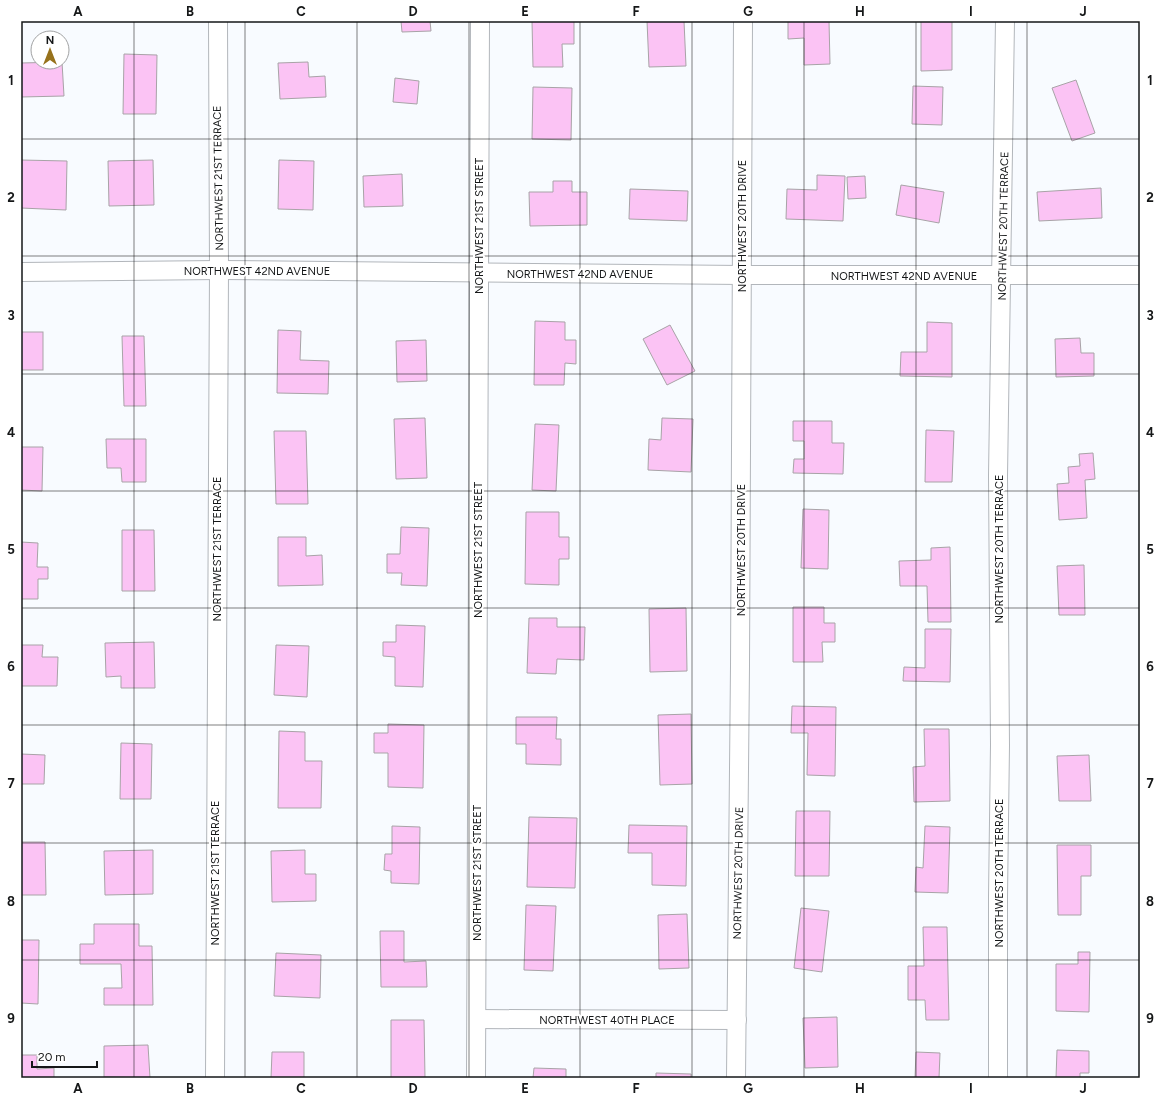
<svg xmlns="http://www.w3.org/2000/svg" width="1161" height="1099" font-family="Figtree,sans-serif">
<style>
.building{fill:#fbc3f4;stroke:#a8a3a7}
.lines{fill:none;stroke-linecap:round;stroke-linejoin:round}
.minor-casing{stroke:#b2b6bb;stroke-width:20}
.minor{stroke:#fff;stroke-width:18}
.grid{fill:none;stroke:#151718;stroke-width:1;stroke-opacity:0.55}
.labels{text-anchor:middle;stroke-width:4;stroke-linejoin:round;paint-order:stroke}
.street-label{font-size:11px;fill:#151718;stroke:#fff}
.neatline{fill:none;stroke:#151718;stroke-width:1.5}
.grid-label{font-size:13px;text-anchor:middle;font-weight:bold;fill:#151718}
</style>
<rect width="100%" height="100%" fill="#f8fbff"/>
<!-- building -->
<g class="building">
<polygon points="401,21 430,21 431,31 402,32"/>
<polygon points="532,21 574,21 574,44 562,44 563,67 533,67"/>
<polygon points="647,21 684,21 686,66 649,67"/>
<polygon points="788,21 829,21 830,64 804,65 804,38 788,39"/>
<polygon points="921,21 952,21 952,70 921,71"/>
<polygon points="124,54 157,55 156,114 123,114"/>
<polygon points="62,62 64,96 21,97 21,63"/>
<polygon points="308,62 309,77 325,76 326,97 280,99 278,63"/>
<polygon points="395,78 419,81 417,104 393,102"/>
<polygon points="1076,80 1095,133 1072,141 1052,88"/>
<polygon points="913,86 943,87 942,125 912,124"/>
<polygon points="533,87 572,88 571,140 532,139"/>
<polygon points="21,160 67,161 66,210 21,208"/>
<polygon points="153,160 154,205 109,206 108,161"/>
<polygon points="279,160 314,161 313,210 278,209"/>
<polygon points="402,174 403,206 364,207 363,176"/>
<polygon points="817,175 845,176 843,221 786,219 787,189 817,190"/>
<polygon points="865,176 866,198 848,199 847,177"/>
<polygon points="553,181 572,181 572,192 587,192 587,225 530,226 529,192 553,192"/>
<polygon points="901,185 944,192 939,223 896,215"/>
<polygon points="1101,188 1102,218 1039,221 1037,192"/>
<polygon points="630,189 688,191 687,221 629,219"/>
<polygon points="535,321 565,322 565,340 576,340 576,364 565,363 564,385 534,385"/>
<polygon points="927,322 952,323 952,377 900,376 901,352 927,352"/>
<polygon points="670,325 695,371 667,385 643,339"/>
<polygon points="278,330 301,331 300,360 329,361 328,394 277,393"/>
<rect x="21" y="332" width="22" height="38"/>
<polygon points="122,336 144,336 146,406 124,406"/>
<polygon points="1080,338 1081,353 1094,353 1094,376 1056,377 1055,339"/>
<polygon points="426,340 427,381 397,382 396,341"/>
<polygon points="425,418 427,478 396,479 394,419"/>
<polygon points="662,418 693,419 691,472 648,470 649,439 661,440"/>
<polygon points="793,421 832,421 832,443 844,443 843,474 793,473 794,459 804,459 804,441 793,441"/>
<polygon points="535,424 559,425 556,491 532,490"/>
<polygon points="926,430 954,431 952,482 925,482"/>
<polygon points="274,431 306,431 308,504 276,504"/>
<polygon points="106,439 146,439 146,482 122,482 121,468 107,468"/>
<polygon points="21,447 43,447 42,491 21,490"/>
<polygon points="1093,453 1095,479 1085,480 1087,518 1059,520 1057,484 1069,483 1068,467 1080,466 1079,454"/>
<polygon points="803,509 829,510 828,569 801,568"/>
<polygon points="526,512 559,512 559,537 569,537 569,559 559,559 559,585 525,584"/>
<polygon points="401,527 429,528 427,586 401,585 402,573 387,573 387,554 400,554"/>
<polygon points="122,530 154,530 155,591 122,591"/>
<polygon points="278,537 306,537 306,556 322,555 323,585 278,586"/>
<polygon points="21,542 38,543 37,567 48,567 48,579 38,579 38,599 21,599"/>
<polygon points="950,547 951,622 928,622 927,586 900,586 899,561 931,560 931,548"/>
<polygon points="1084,565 1085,615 1059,615 1057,566"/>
<polygon points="793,607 824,607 824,623 835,623 835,642 822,642 823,662 793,662"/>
<polygon points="686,608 687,671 650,672 649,609"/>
<polygon points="529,618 557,618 557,627 585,627 584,660 557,659 556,674 527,673"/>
<polygon points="396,625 425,626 423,687 395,686 395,657 383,656 383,642 396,642"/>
<polygon points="925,629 951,629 950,682 903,681 904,667 925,668"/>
<polygon points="154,642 155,688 121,688 121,676 106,677 105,643"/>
<polygon points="21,645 43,645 42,657 58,657 57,686 21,686"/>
<polygon points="276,645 309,646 307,697 274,695"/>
<polygon points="792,706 836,707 835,776 807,775 808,733 791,733"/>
<polygon points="691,714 692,784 660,785 658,715"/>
<polygon points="516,717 557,717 556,739 561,739 561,765 526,764 526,744 516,744"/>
<polygon points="388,724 424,725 423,788 388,787 388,753 374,753 374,733 388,733"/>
<polygon points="924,729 949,729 950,801 914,802 913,767 925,766"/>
<polygon points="279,731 305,732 305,761 322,761 321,808 278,808"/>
<polygon points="121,743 152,744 151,799 120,799"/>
<polygon points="21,754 45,755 44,784 21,784"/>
<polygon points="1089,755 1091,801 1059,801 1057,756"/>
<polygon points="796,811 830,811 829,876 795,876"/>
<polygon points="529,817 577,818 575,888 527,887"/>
<polygon points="629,825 687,826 686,886 652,885 652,853 628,853"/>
<polygon points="392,826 420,827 419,884 391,883 391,871 384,870 385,854 392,854"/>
<polygon points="925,826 950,827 948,893 915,892 916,867 923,868"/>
<polygon points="21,842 45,842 46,895 21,895"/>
<polygon points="1057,845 1091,845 1091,876 1081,876 1081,915 1058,915"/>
<polygon points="153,850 153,894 105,895 104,851"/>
<polygon points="305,850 305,874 316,874 316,901 272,902 271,851"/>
<polygon points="526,905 556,906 553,971 524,970"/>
<polygon points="801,908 829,911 822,972 794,968"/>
<polygon points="687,914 689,968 659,969 658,915"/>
<polygon points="94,924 139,924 139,946 152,946 153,1005 104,1005 104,988 122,988 121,964 80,964 80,944 94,944"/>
<polygon points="923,927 947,927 949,1020 926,1020 925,1000 908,1000 908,966 924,966"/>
<polygon points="380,931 404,931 404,962 426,961 427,987 381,987"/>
<polygon points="21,940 39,940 38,1004 21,1003"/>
<polygon points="1078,952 1090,952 1089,1012 1056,1011 1056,964 1078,964"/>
<polygon points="276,953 321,955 320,998 274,996"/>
<polygon points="837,1017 838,1067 805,1068 803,1018"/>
<polygon points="391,1020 424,1020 425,1078 391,1078"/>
<polygon points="148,1045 150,1078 104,1077 104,1046"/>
<polygon points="1057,1050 1089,1051 1089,1073 1080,1073 1080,1078 1056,1078"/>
<polygon points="272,1052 304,1052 304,1078 271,1078"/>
<polygon points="916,1052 940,1053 939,1078 915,1078"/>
<polygon points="21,1055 37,1055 37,1069 54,1068 54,1078 21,1078"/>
<polygon points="534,1068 566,1069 566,1078 533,1078"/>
<polygon points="656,1073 691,1074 691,1078 656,1078"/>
</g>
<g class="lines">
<!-- minor casing -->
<g class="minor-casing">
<g id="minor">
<polyline points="21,272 219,270 742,275 1140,275"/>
<polyline points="477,1019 737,1020"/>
<polyline points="215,1078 219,270 218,21"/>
<polyline points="476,1078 480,21"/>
<polyline points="736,1078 740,666 743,21"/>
<polyline points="998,1078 998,897 1000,745 998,476 1005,21"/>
</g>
</g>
<!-- minor -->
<use href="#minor" class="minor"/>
</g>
<!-- grid -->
<path class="grid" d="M134,21V1078M245,21V1078M357,21V1078M469,21V1078M580,21V1078M692,21V1078M804,21V1078M916,21V1078M1027,21V1078M21,139H1140M21,256H1140M21,374H1140M21,491H1140M21,608H1140M21,725H1140M21,843H1140M21,960H1140"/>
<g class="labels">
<!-- street labels -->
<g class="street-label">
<text transform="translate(218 178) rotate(-91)" y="4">NORTHWEST 21ST TERRACE</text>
<text transform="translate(479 226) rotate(-90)" y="4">NORTHWEST 21ST STREET</text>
<text transform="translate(742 226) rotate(-90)" y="4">NORTHWEST 20TH DRIVE</text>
<text transform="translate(1003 226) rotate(-89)" y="4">NORTHWEST 20TH TERRACE</text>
<text x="257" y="275">NORTHWEST 42ND AVENUE</text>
<text x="580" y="278">NORTHWEST 42ND AVENUE</text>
<text x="904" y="280">NORTHWEST 42ND AVENUE</text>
<text transform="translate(217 549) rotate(-90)" y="4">NORTHWEST 21ST TERRACE</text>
<text transform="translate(999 549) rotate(-90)" y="4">NORTHWEST 20TH TERRACE</text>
<text transform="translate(478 550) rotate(-90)" y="4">NORTHWEST 21ST STREET</text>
<text transform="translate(741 550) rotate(-90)" y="4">NORTHWEST 20TH DRIVE</text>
<text transform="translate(215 873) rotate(-90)" y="4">NORTHWEST 21ST TERRACE</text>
<text transform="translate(477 873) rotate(-90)" y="4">NORTHWEST 21ST STREET</text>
<text transform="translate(738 873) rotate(-89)" y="4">NORTHWEST 20TH DRIVE</text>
<text transform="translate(999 873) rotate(-90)" y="4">NORTHWEST 20TH TERRACE</text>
<text x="607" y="1024">NORTHWEST 40TH PLACE</text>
</g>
</g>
<!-- border -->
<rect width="1161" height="1099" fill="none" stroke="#ffffff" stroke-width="44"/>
<!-- north arrow -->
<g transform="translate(50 50)"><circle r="19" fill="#ffffff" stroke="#a1a2a3"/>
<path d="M0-3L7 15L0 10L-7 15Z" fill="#97721c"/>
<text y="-6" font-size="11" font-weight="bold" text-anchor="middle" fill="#151718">N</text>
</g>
<!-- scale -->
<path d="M32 1061v6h65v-6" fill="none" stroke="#151718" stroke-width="2"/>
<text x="38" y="1061" font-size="12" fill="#151718" stroke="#ffffff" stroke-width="3" paint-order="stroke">20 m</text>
<rect x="22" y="22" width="1117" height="1055" class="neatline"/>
<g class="grid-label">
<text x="78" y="16">A</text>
<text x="190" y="16">B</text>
<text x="301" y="16">C</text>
<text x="413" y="16">D</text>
<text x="525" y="16">E</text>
<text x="636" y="16">F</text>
<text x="748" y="16">G</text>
<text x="860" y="16">H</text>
<text x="971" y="16">I</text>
<text x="1083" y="16">J</text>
<text x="11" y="85">1</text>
<text x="1150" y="85">1</text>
<text x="11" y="202">2</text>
<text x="1150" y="202">2</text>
<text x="11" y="320">3</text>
<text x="1150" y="320">3</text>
<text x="11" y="437">4</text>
<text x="1150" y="437">4</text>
<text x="11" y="554">5</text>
<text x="1150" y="554">5</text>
<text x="11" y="671">6</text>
<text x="1150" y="671">6</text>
<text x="11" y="788">7</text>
<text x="1150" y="788">7</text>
<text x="11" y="906">8</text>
<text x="1150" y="906">8</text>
<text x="11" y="1023">9</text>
<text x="1150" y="1023">9</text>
<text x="78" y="1093">A</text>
<text x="190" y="1093">B</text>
<text x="301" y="1093">C</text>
<text x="413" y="1093">D</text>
<text x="525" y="1093">E</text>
<text x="636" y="1093">F</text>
<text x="748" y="1093">G</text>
<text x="860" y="1093">H</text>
<text x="971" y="1093">I</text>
<text x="1083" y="1093">J</text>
</g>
</svg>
